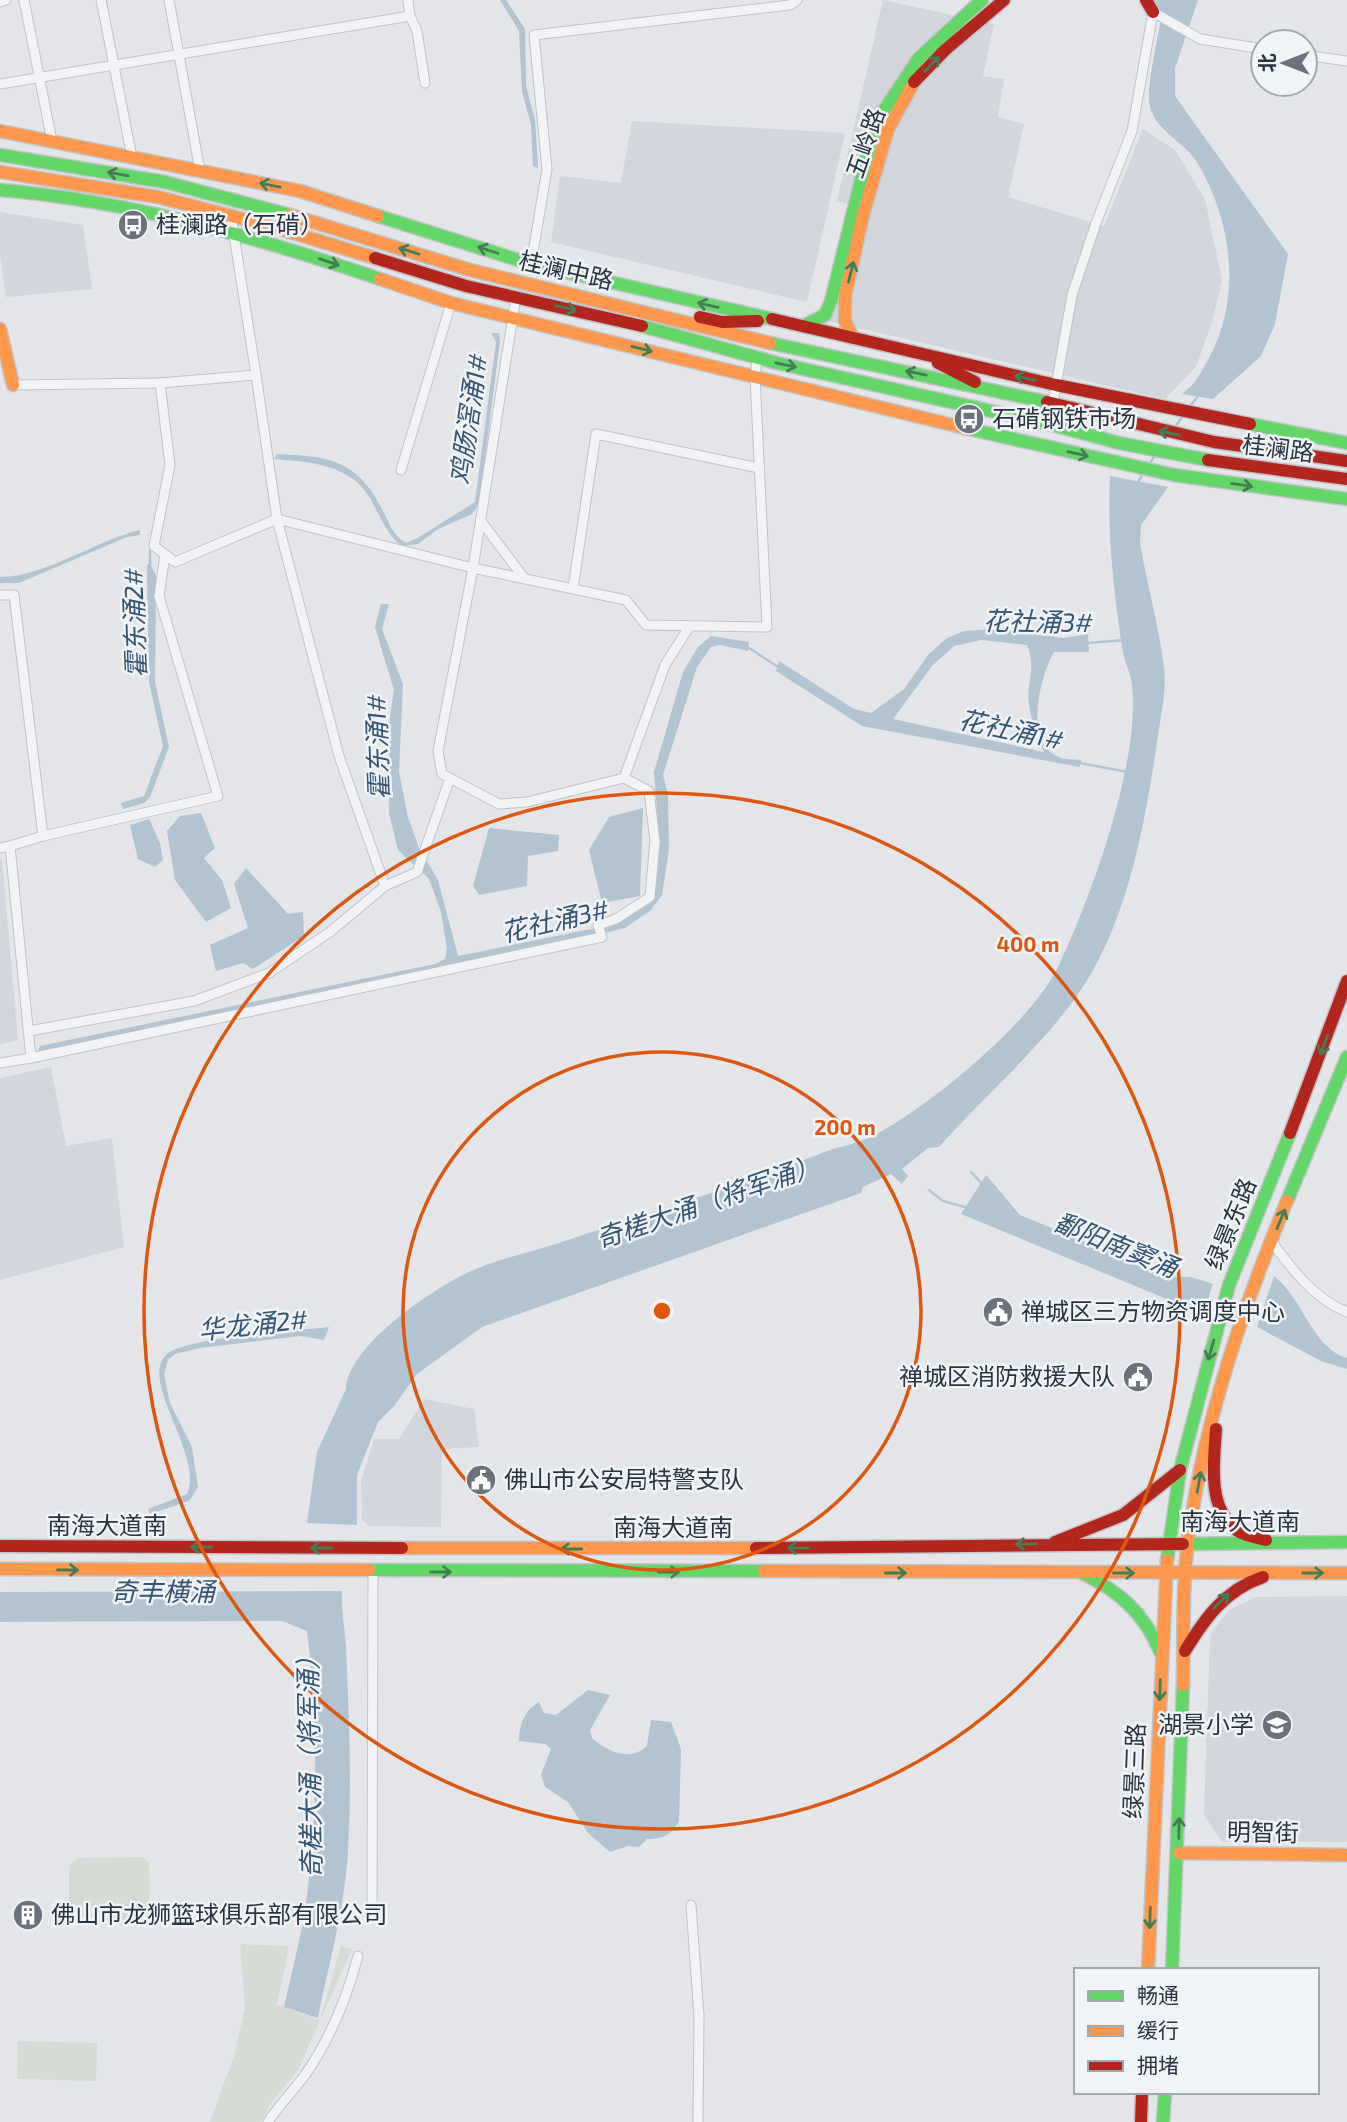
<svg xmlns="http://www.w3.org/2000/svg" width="1347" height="2122" font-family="'Exo 2','Noto Sans SC',sans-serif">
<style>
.built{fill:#d2d5db}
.green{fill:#d4dbd4}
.water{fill:#b2c3d2;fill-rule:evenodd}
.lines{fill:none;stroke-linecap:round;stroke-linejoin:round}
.stream{stroke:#b2c3d2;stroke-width:2.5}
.street-casing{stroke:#c1c3c6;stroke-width:11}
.fast-casing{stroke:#c1c3c6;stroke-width:15}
.slow-casing{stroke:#c1c3c6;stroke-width:15}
.jam-casing{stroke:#c1c3c6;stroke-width:15}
.street{stroke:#f2f3f5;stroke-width:9}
.fast{stroke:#63d668;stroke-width:12}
.slow{stroke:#ff974d;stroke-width:12}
.jam{stroke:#b3261e;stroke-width:12}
.oneway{stroke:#447d53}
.ring{fill:none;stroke:#de570f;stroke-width:3.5}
.labels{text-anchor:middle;stroke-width:5;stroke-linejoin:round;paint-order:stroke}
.street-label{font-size:24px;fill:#2a3441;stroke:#f1f4f7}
.poi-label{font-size:24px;fill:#2a3441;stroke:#f1f4f7;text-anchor:start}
.water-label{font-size:26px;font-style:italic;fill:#355574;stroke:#f1f4f7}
.centre{fill:#de570f;stroke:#f1f4f7;stroke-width:3.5}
.ring-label{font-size:21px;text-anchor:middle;font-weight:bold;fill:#de570f;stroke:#f1f4f7;stroke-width:5;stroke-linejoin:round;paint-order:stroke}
</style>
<rect width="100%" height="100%" fill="#e3e5e8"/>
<!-- built -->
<g class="built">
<polygon points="883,0 994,24 983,76 1004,79 998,117 1024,124 1008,197 1104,226 1143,129 1175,150 1205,199 1222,280 1213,319 1196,367 1165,399 823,320 851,205 837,201"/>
<polygon points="632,121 845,133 807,302 551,242 560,176 621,183"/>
<polygon points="0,212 83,225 92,289 6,297 0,256"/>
<polygon points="2,859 18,1040 0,1044 0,860"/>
<polygon points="51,1067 66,1146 112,1138 124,1247 0,1280 0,1078"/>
<polygon points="424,1399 474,1409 479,1447 442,1449 441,1527 369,1526 362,1519 361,1481 374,1439 399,1439"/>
<polygon points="1347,1596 1347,1842 1222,1842 1204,1815 1210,1635 1229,1610 1256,1597"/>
</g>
<!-- green -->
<g class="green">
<polygon points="142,1857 149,1862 150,1917 142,1924 76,1925 69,1916 69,1866 78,1858"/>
<polygon points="240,1944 289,1946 277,2005 320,2020 341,1946 352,1949 298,2070 271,2103 261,2122 210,2122 235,2053 245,2006"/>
<polygon points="18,2041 97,2043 96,2081 17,2079"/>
</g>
<!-- water -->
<g class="water">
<polygon points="500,0 506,0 525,29 526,86 535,120 538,168 533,166 531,125 522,91 519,31"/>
<path d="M1153,0H1198L1175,68V96L1288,254L1275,324L1261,356L1213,399L1182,394C1196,384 1202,371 1210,356C1242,295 1232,221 1197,162C1184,141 1156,132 1150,106C1145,86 1160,34 1162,11L1155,7Z"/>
<path d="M491,333H499L500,341L479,504L472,514L438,529L418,544L401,546C387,534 380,516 371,500C352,464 310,462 274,459L277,454C331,456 359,461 384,513C390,525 393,535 406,543L416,539L475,502L496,342Z"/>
<path d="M1110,476L1168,487L1141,525L1140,543C1147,584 1159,627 1164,668C1167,692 1160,719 1157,742C1145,824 1127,925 1078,994C1038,1051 985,1095 939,1147L928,1148L902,1169L908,1176L902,1184L891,1174L863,1187L861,1193L482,1327L417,1374L394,1406L378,1422L357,1475V1525L307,1523L317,1452L346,1389C348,1345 434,1288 471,1271C498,1259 528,1253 556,1244C647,1214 738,1186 827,1151C842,1146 859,1143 873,1136C929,1107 1030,1024 1058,967C1091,898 1144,753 1131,679C1129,670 1125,662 1123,653C1114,595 1107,534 1110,476Z"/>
<path d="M140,530V535L127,537L19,583H0V577C48,576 94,541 140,530Z"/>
<polygon points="150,564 156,575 155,682 169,747 150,797 144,803 123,809 121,803 144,796 163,746 149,682 147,565"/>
<polygon points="381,604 389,604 382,629 403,684 399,772 408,817 419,848 438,880 458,956 616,924 645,904 656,880 660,849 654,772 683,672 698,647 711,636 749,642 748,651 720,645 711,647 697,667 663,775 668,795 669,849 662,895 651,910 625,928 529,952 37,1053 40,1046 435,964 445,959 447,949 441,912 429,879 398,850 389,813 389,724 394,690 375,627"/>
<path d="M999,629L1063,638L1088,634L1089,652H1054C1040,675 1023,744 1059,757C1065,760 1074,759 1081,760L1080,767L862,726L776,671L779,661L854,709L871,713L904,689L929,654L947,638L964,631ZM981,640L1027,645C1037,668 1026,682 1029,704C1031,722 1038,736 1044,752L893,719L932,666L954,646Z"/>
<polygon points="643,808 640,896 602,903 589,850 609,817"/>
<polygon points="201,813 215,848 204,858 222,880 231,908 206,922 175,880 167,831 180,816"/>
<polygon points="149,819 160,843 163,860 155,867 138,859 130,825"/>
<polygon points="489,828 559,835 558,851 528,856 527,886 479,895 473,886"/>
<polygon points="246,868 288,914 303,912 304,936 253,969 243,963 216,971 210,945 248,928 234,884"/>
<polygon points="986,1175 1020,1215 1170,1277 1191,1277 1213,1284 1203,1314 961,1214"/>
<path d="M1274,1276C1303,1298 1312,1348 1347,1358V1369L1321,1361L1257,1327Z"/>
<path d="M329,1327L324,1340L301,1336L200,1348L175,1354L168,1360L164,1374L170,1403L192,1447L198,1487L189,1501L150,1514L148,1509L187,1494C206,1453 126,1367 176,1349C215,1335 286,1332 329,1327Z"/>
<path d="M342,1591C341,1611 345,1628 346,1648C349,1715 352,1784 348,1850C345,1908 329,1962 318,2018L284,2007C292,1972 301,1937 306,1902C318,1821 318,1712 307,1631L282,1621L0,1622V1592Z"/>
<path d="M588,1690L610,1695L590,1730L592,1738C608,1752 630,1762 647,1746L651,1720L671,1722L681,1749L679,1821C671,1835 663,1839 647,1839L639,1847L628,1846L610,1852L588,1833L568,1802L545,1787L541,1775L551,1749L545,1744L519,1741C519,1724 525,1710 539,1702L544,1713L556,1715Z"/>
</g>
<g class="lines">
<!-- stream -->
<g class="stream">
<polyline points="1190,406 1199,395"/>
<polyline points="1174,429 1184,414"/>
<polyline points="1148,466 1156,454"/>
<polyline points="1137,484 1144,472"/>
<polyline points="150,551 150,566"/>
<polyline points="1087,643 1126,640"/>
<polyline points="746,646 778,667"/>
<polyline points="1080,763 1128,772"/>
<polyline points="971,1172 982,1184"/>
<polyline points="929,1190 943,1201 965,1207"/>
</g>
<!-- street casing -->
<g class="street-casing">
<g id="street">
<polyline points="24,0 52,141"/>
<polyline points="101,0 132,157"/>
<polyline points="169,0 200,171"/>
<polyline points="0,2 6,0"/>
<polyline points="410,16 417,31 425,83"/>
<polyline points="1305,55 1347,61"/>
<polyline points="0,84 410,16 408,0"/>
<polyline points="531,264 547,169 534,35 790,5 797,0"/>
<polyline points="160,383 170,465 154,546 175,562 277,519 256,375"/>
<polyline points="13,385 160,383 256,375 231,216"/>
<polyline points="1053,403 1072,295 1096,223 1132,131 1153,12 1200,39 1263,49"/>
<polyline points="401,470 451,303"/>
<polyline points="481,521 524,578"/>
<polyline points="573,588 596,434 759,468"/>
<polyline points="0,595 14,595 43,836 10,846"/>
<polyline points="689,627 665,665 624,778 527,802 499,804 442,774 438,751 473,568 626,600 646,625 767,627 755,377 757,358"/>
<polyline points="43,836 218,796 159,596 165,555"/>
<polyline points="0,848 10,846 31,1058 0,1063"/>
<polyline points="385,886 339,756 277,519 473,568 516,297"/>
<polyline points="29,1031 194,1001 269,973 330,932 385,886 417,872 450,778"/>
<polyline points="31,1058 602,937 598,925 616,919 650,897 655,841 649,791 624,778"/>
<path d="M1271,1241C1291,1268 1314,1299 1347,1312"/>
<polyline points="691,1905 699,2016 698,2122"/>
<polyline points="372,1917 373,1572"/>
<path d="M268,2122C279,2105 293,2091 305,2075C330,2039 347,1998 358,1956"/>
</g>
</g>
<!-- fast casing -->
<g class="fast-casing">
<g id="fast">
<polyline points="0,155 165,182 290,215"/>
<path d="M0,190C131,201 256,237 380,279"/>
<polyline points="378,216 531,264 772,319"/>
<polyline points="642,326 777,363 1049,424 1119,443 1208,460"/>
<polyline points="803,326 825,315 831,301 875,124 919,58 982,0"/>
<polyline points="770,343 1047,402"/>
<polyline points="1250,424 1347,443"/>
<polyline points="969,429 1174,475 1347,499"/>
<polyline points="1287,1201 1347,1057"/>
<polyline points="1183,1544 1347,1542"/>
<polyline points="1167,1560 1180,1470 1229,1285 1290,1133"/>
<polyline points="369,1570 764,1571"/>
<path d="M1082,1573C1120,1592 1143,1612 1160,1651"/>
<polyline points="1172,1970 1183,1685"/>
<polyline points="1163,2122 1165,2092"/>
</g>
</g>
<!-- slow casing -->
<g class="slow-casing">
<g id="slow">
<polyline points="0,131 300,191 378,216"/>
<polyline points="0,172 158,197 274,227 375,258"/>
<polyline points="290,215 470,270 770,343"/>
<polyline points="380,279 451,303 969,429"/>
<polyline points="0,329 13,385"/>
<polyline points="853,338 845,321 845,297 863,215 888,129 914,82"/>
<polyline points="402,1548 756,1548"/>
<polyline points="0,1569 369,1570"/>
<polyline points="764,1571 1347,1573"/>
<path d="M1183,1685C1184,1638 1182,1589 1188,1542C1203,1424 1242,1310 1287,1201"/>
<polyline points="1179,1853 1347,1855"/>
<polyline points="1148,1970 1167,1560"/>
</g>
</g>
<!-- jam casing -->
<g class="jam-casing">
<g id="jam">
<polyline points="1146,0 1153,12"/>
<polyline points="914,82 945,50 1004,0"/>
<polyline points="375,258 466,286 642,326"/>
<polyline points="700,317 722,322 758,321"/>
<polyline points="772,319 1056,385 1250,424"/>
<polyline points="938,363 975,382"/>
<polyline points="1047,402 1214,442 1347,461"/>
<polyline points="1208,460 1347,479"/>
<polyline points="1290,1133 1347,981"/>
<path d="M1216,1429C1214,1461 1207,1506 1235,1529C1243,1536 1256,1537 1266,1540"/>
<polyline points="1055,1542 1123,1515 1180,1470"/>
<polyline points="0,1546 402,1548"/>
<polyline points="756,1548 1183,1544"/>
<path d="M1185,1651C1205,1618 1225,1590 1263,1577"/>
<polyline points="1141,2122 1142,2092"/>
</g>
</g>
<!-- street -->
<use href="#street" class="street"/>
<!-- fast -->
<use href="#fast" class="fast"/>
<!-- slow -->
<use href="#slow" class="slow"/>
<!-- jam -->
<use href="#jam" class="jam"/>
</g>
<!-- one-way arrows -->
<defs><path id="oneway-shaft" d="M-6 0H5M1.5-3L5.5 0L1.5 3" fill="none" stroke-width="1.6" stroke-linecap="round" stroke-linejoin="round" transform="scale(1.75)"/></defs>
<g class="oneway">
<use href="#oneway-shaft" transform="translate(932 64) rotate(-46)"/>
<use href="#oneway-shaft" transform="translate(118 174) rotate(-170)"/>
<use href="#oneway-shaft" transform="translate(270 185) rotate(-169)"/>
<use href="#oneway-shaft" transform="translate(488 250) rotate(-162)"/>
<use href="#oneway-shaft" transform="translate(409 251) rotate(-163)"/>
<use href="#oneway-shaft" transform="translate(329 262) rotate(19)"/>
<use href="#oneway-shaft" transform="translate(851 272) rotate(-76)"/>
<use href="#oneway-shaft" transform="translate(708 305) rotate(-167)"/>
<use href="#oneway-shaft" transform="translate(566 308) rotate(13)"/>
<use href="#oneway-shaft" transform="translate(642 349) rotate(14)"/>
<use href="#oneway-shaft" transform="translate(786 365) rotate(12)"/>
<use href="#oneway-shaft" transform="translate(916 373) rotate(-168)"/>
<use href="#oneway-shaft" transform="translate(1025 378) rotate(-167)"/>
<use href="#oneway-shaft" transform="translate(1169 433) rotate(-168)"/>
<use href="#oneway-shaft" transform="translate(1078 454) rotate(13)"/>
<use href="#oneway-shaft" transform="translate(1242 485) rotate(9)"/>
<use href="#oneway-shaft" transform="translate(1324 1045) rotate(110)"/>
<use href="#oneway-shaft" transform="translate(1281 1219) rotate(-67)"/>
<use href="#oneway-shaft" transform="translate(1211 1350) rotate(106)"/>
<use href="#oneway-shaft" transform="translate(1199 1482) rotate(-80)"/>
<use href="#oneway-shaft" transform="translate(1026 1544) rotate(179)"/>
<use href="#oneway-shaft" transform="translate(201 1547) rotate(-180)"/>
<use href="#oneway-shaft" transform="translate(321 1548) rotate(-180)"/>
<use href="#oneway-shaft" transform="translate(798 1548) rotate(179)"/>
<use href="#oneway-shaft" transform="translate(571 1549) rotate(-180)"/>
<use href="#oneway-shaft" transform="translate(68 1570)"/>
<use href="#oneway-shaft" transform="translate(441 1572)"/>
<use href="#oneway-shaft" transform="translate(669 1572)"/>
<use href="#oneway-shaft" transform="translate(896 1573)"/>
<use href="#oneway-shaft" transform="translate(1124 1573)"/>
<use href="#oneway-shaft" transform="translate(1313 1573)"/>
<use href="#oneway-shaft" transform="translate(1221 1601) rotate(-45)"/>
<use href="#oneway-shaft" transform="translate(1160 1690) rotate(92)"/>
<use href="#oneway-shaft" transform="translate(1179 1828) rotate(-89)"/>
<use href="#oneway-shaft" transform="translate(1150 1918) rotate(92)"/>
</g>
<!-- distance rings -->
<g class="ring">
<circle cx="662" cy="1311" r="259"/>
<circle cx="662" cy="1311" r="518"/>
</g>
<!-- icons -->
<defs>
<g id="bus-disc" transform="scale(1.575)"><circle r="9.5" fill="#6b727b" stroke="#f1f4f7"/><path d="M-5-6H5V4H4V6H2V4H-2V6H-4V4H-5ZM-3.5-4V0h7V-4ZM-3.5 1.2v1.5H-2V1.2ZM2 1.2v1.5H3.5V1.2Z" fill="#fff"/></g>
<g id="civic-disc" transform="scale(1.575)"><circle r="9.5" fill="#6b727b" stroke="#f1f4f7"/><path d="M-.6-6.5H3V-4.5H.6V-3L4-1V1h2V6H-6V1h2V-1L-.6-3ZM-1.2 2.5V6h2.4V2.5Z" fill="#fff"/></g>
<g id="school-disc" transform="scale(1.575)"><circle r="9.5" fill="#6b727b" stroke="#f1f4f7"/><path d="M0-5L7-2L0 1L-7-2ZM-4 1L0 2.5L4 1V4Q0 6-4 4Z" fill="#fff"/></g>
<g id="building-disc" transform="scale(1.575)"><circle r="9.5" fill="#6b727b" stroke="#f1f4f7"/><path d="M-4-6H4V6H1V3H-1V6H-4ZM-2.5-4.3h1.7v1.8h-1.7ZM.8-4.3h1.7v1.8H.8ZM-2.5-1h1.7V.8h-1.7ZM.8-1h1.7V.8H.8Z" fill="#fff"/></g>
</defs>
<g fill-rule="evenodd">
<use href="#bus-disc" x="133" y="225"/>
<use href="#bus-disc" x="969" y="419"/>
<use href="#civic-disc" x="998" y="1312"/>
<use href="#civic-disc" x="1138" y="1377"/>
<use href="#civic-disc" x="481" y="1480"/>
<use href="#school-disc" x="1277" y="1725"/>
<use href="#building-disc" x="28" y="1915"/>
</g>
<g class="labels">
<!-- street labels -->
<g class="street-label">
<text transform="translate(866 143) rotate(-71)" y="8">五岭路</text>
<text transform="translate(566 271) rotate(13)" y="8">桂澜中路</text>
<text transform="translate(1278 449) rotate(7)" y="8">桂澜路</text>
<text transform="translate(1231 1224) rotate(-68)" y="8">绿景东路</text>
<text x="1240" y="1530">南海大道南</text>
<text x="107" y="1534">南海大道南</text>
<text x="673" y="1536">南海大道南</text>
<text transform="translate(1135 1771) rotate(-88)" y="8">绿景三路</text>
<text transform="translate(1263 1833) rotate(1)" y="8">明智街</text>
</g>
<!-- poi labels -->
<g class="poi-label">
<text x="156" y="233">桂澜路（石𬒔）</text>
<text x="992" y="427">石𬒔钢铁市场</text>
<text x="1021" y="1320">禅城区三方物资调度中心</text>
<text x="1115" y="1385" text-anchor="end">禅城区消防救援大队</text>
<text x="504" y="1488">佛山市公安局特警支队</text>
<text x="1254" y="1733" text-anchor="end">湖景小学</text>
<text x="51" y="1923">佛山市龙狮篮球俱乐部有限公司</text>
</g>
<!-- water labels -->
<g class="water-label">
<text transform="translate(469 419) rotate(-82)" y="9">鸡肠滘涌1#</text>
<text transform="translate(1038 622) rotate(1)" y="9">花社涌3#</text>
<text transform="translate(135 623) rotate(-92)" y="9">霍东涌2#</text>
<text transform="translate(1011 730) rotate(12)" y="9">花社涌1#</text>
<text transform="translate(378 747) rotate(-92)" y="9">霍东涌1#</text>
<text transform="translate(555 921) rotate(-13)" y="9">花社涌3#</text>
<text transform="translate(708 1202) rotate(-19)" y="9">奇槎大涌（将军涌）</text>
<text transform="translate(1116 1245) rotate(22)" y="9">鄱阳南窦涌</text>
<text transform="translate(253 1325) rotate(-6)" y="9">华龙涌2#</text>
<text x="163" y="1601">奇丰横涌</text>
<text transform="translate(310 1761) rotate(-91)" y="9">奇槎大涌（将军涌）</text>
</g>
</g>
<circle cx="662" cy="1311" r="10" class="centre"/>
<g class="ring-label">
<text x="1028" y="952">400 m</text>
<text x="845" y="1135">200 m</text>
</g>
<!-- legend -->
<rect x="1074" y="1968" width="245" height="126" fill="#f1f4f7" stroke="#a1a7ae" stroke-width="2"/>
<rect x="1088" y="1991" width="35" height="10" fill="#63d668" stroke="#a1a7ae" stroke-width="2"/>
<text x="1137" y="2003" font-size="21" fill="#2a3441">畅通</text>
<rect x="1088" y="2026" width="35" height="10" fill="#ff974d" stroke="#a1a7ae" stroke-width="2"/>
<text x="1137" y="2038" font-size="21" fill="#2a3441">缓行</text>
<rect x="1088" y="2061" width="35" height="10" fill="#b3261e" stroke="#a1a7ae" stroke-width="2"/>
<text x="1137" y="2073" font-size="21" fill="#2a3441">拥堵</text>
<!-- north arrow -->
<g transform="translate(1284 63) rotate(270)"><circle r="33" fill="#f1f4f7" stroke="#a1a7ae" stroke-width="2"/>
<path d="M0-5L12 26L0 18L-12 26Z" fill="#6b727b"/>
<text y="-10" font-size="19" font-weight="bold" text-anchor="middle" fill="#2a3441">北</text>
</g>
</svg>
